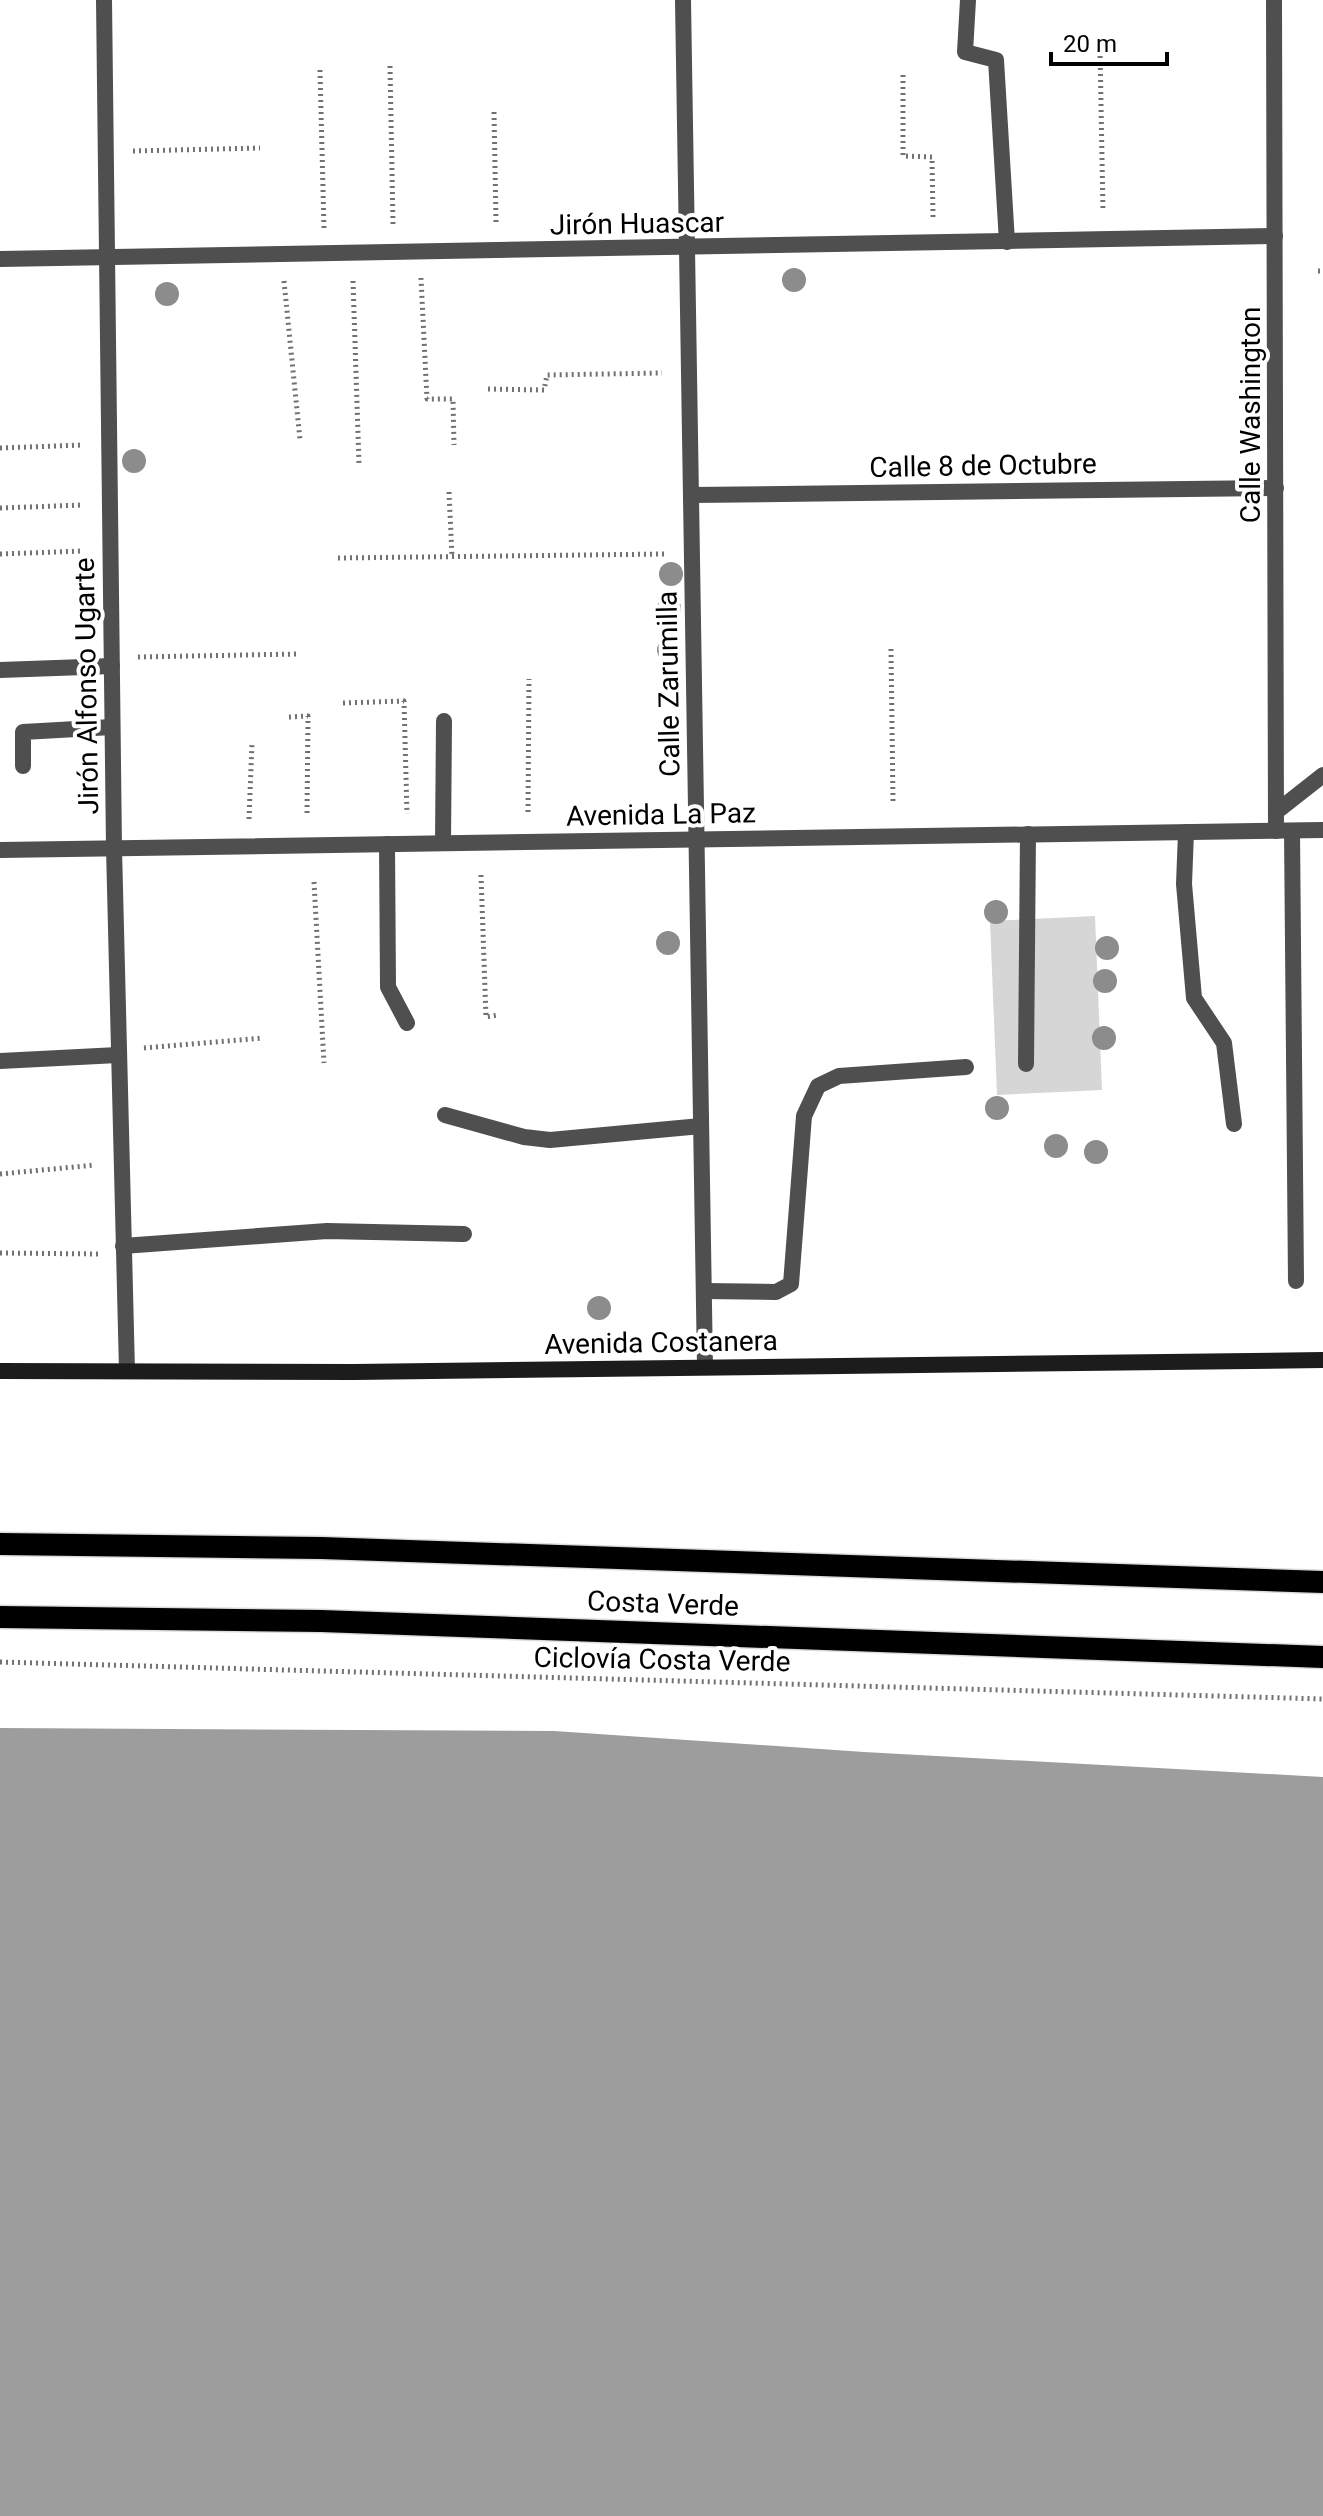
<svg xmlns="http://www.w3.org/2000/svg" width="1323" height="2516" font-family="Roboto,sans-serif">
<style>
.green{fill:#d6d6d6}
.water{fill:#9d9d9d}
.lines{fill:none;stroke-linecap:round;stroke-linejoin:round}
.trunk-casing{stroke:#dbdbdb;stroke-width:25}
.path{stroke:#717171;stroke-width:5;stroke-dasharray:2 4;stroke-linecap:butt}
.service{stroke:#4f4f4f;stroke-width:16}
.minor{stroke:#4f4f4f;stroke-width:16}
.tertiary{stroke:#4f4f4f;stroke-width:16}
.secondary{stroke:#1c1c1c;stroke-width:16}
.trunk{stroke:#000;stroke-width:22}
.tree{fill:#8c8c8c}
.labels{text-anchor:middle;stroke-width:8;stroke-linejoin:round;paint-order:stroke}
.street-label{font-size:28px;fill:#000;stroke:#fff}
</style>
<rect width="100%" height="100%" fill="#fff"/>
<!-- green -->
<polygon class="green" points="1095,916 1102,1090 997,1095 990,921"/>
<!-- water -->
<polygon class="water" points="0,1728 554,1731 864,1752 1323,1777 1323,2516 0,2516"/>
<g class="lines">
<!-- trunk casing -->
<g class="trunk-casing">
<g id="trunk">
<polyline points="0,1544 321,1548 1323,1582"/>
<polyline points="0,1617 321,1621 1323,1657"/>
</g>
</g>
<!-- path -->
<g class="path">
<polyline points="1100,50 1103,212"/>
<polyline points="390,66 393,224"/>
<polyline points="320,70 324,229"/>
<polyline points="903,75 903,156 932,157 933,218"/>
<polyline points="494,112 496,222"/>
<polyline points="133,151 260,148"/>
<polyline points="1318,271 1323,271"/>
<polyline points="421,278 427,399 453,399 454,445"/>
<polyline points="284,281 300,440"/>
<polyline points="353,281 359,464"/>
<polyline points="488,389 544,390 547,375 662,373"/>
<polyline points="0,448 83,445"/>
<polyline points="449,492 452,556"/>
<polyline points="0,508 83,505"/>
<polyline points="0,554 83,551"/>
<polyline points="338,558 665,554"/>
<polyline points="891,649 893,802"/>
<polyline points="138,657 297,654"/>
<polyline points="343,703 404,701 407,814"/>
<polyline points="289,717 308,716 307,817"/>
<polyline points="528,812 529,679"/>
<polyline points="249,819 252,743"/>
<polyline points="481,875 486,1017 498,1015"/>
<polyline points="314,882 324,1063"/>
<polyline points="144,1048 263,1038"/>
<polyline points="0,1174 95,1165"/>
<polyline points="0,1253 99,1254"/>
<polyline points="0,1662 1323,1699"/>
</g>
<!-- service -->
<g class="service">
<polyline points="968,0 965,52 996,60 1007,242"/>
<polyline points="0,670 112,666"/>
<polyline points="23,766 23,732 112,727"/>
<polyline points="1276,812 1323,775"/>
<polyline points="1292,831 1296,1281"/>
<polyline points="1186,832 1184,884 1194,998 1224,1043 1234,1124"/>
<polyline points="443,843 444,721"/>
<polyline points="387,844 388,987 407,1023"/>
<polyline points="0,1061 118,1055"/>
<polyline points="1026,1064 1028,834"/>
<polyline points="445,1115 524,1137 550,1140 701,1126"/>
<polyline points="123,1246 327,1231 464,1234"/>
<polyline points="704,1291 776,1292 791,1284 804,1116 818,1086 839,1076 966,1067"/>
</g>
<!-- minor -->
<g class="minor">
<polyline points="104,0 114,848 127,1371"/>
<polyline points="683,0 705,1367"/>
<polyline points="1274,0 1276,831"/>
<polyline points="0,259 1275,236"/>
<polyline points="691,495 1276,488"/>
</g>
<!-- tertiary -->
<polyline class="tertiary" points="0,850 1323,830"/>
<!-- secondary -->
<polyline class="secondary" points="0,1371 354,1372 1323,1360"/>
<!-- trunk -->
<use href="#trunk" class="trunk"/>
</g>
<!-- trees -->
<g class="tree">
<circle cx="794" cy="280" r="12"/>
<circle cx="167" cy="294" r="12"/>
<circle cx="134" cy="461" r="12"/>
<circle cx="671" cy="574" r="12"/>
<circle cx="669" cy="608" r="12"/>
<circle cx="669" cy="650" r="12"/>
<circle cx="996" cy="912" r="12"/>
<circle cx="668" cy="943" r="12"/>
<circle cx="1107" cy="948" r="12"/>
<circle cx="1105" cy="981" r="12"/>
<circle cx="1104" cy="1038" r="12"/>
<circle cx="997" cy="1108" r="12"/>
<circle cx="1056" cy="1146" r="12"/>
<circle cx="1096" cy="1152" r="12"/>
<circle cx="599" cy="1308" r="12"/>
</g>
<g class="labels">
<!-- street labels -->
<g class="street-label">
<text transform="translate(637 223) rotate(-1)" y="10">Jirón Huascar</text>
<text transform="translate(1250 415) rotate(-90)" y="10">Calle Washington</text>
<text transform="translate(983 465) rotate(-1)" y="10">Calle 8 de Octubre</text>
<text transform="translate(668 684) rotate(-91)" y="10">Calle Zarumilla</text>
<text transform="translate(86 686) rotate(-91)" y="10">Jirón Alfonso Ugarte</text>
<text transform="translate(661 814) rotate(-1)" y="10">Avenida La Paz</text>
<text transform="translate(661 1342) rotate(-1)" y="10">Avenida Costanera</text>
<text transform="translate(663 1603) rotate(2)" y="10">Costa Verde</text>
<text transform="translate(662 1659) rotate(1)" y="10">Ciclovía Costa Verde</text>
</g>
</g>
<!-- scale -->
<path d="M1051 52v12h116v-12" fill="none" stroke="#000000" stroke-width="4"/>
<text x="1063" y="52" font-size="24" fill="#000000" stroke="#ffffff" stroke-width="6" paint-order="stroke">20 m</text>
</svg>
